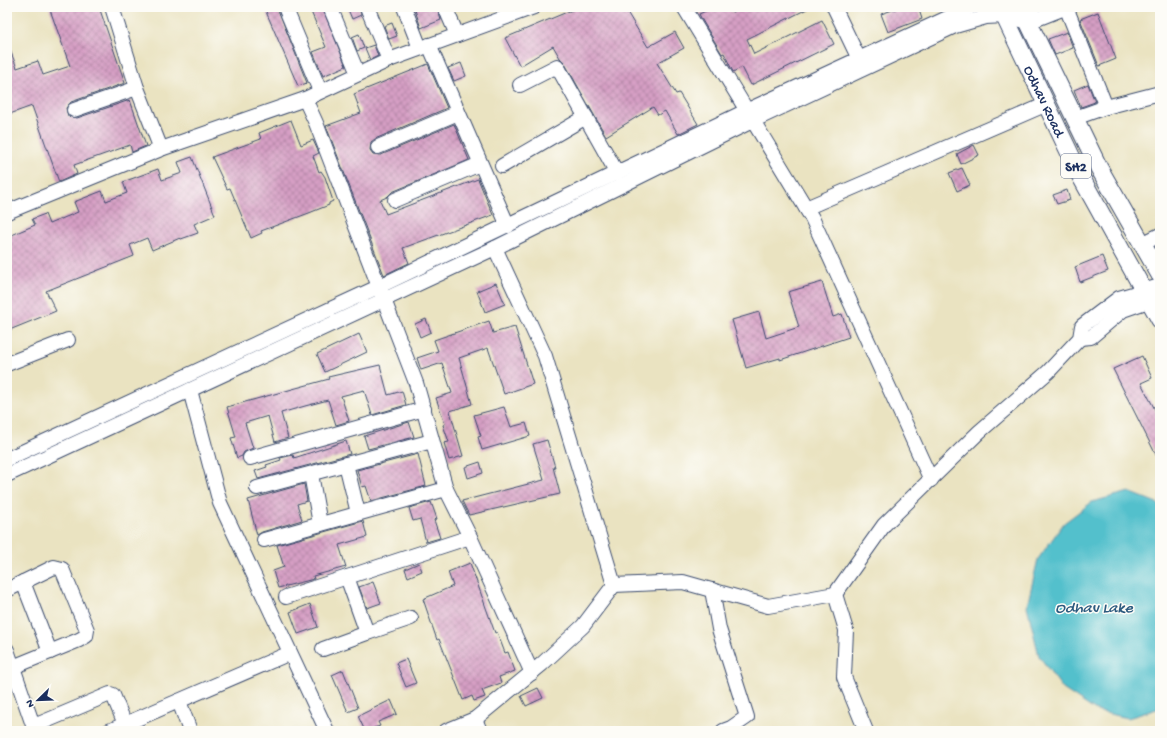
<svg xmlns="http://www.w3.org/2000/svg" width="1167" height="738" font-family="'Gochi Hand',sans-serif">
<style>
.water{fill:#53c0cc;stroke:#377895}
.building{fill:url(#building-cross-hatch)}
.lines{fill:none;stroke-linecap:round;stroke-linejoin:round}
.minor-casing{stroke:#3a4a6d;stroke-width:16}
.major-casing{stroke:#3a4a6d;stroke-width:19}
.minor{stroke:#fff;stroke-width:14}
.major{stroke:#fff;stroke-width:17}
.labels{text-anchor:middle;stroke-width:3;stroke-linejoin:round;paint-order:stroke}
.shield{fill:#fdfcf7;stroke:#5f6c8c;stroke-width:1}
.shield-label{font-size:14px;font-weight:bold;fill:#1b2f5e}
.street-label{font-size:15px;fill:#1b2f5e;stroke:#fdfcf7}
.water-label{font-size:16px;font-style:italic;fill:#2c5a7f;stroke:#fdfcf7}
</style>
<defs>
<pattern id="building-cross-hatch" width="8" height="8" patternUnits="userSpaceOnUse"><rect width="8" height="8" fill="#d69fc4"/><path d="M0 0l8 8M0 8l8-8" fill="none" stroke="#ad82a2"/></pattern>
</defs>
<rect width="100%" height="100%" fill="#fdfcf7"/>
<filter id="ink" filterUnits="userSpaceOnUse"><feTurbulence type="fractalNoise" baseFrequency=".025" numOctaves="2"/><feDisplacementMap in="SourceGraphic" scale="8" xChannelSelector="R" yChannelSelector="G"/><feConvolveMatrix kernelMatrix="1 2 1 2 8 2 1 2 1" color-interpolation-filters="sRGB"/></filter>
<filter id="wash" filterUnits="userSpaceOnUse"><feTurbulence type="fractalNoise" baseFrequency=".012" numOctaves="4" result="noise"/><feDisplacementMap in="SourceGraphic" scale="16" xChannelSelector="R" yChannelSelector="G"/><feGaussianBlur stdDeviation="0.9" result="paint"/><feColorMatrix in="noise" values="0 0 0 0 0 0 0 0 0 0 0 0 0 0 0 0 0 1.4 0 .05"/><feComposite in="paint" operator="in"/></filter>
<g filter="url(#wash)">
<rect width="100%" height="100%" fill="#eae3c1"/>
<!-- water -->
<polygon class="water" points="1129,492 1157,503 1160,506 1160,708 1128,718 1096,711 1063,689 1039,656 1027,606 1038,559 1064,523 1092,502"/>
<g id="blocks">
<!-- building -->
<g class="building">
<polygon points="49,7 99,7 125,83 71,102 66,108 68,116 77,118 130,100 146,146 132,152 130,145 74,165 77,174 59,182 32,106 7,115 7,42 17,68 38,61 43,75 70,66"/>
<polygon points="264,7 277,7 307,83 298,86"/>
<polygon points="309,7 322,7 346,66 323,76 313,52 326,47"/>
<polygon points="347,7 359,7 361,15 352,19"/>
<polygon points="414,7 437,7 441,20 421,28"/>
<polygon points="579,7 624,7 648,47 675,32 684,48 657,63 676,94 679,93 698,124 678,134 665,111 658,115 653,107 606,136 564,62 560,58 553,46 520,66 505,38"/>
<polygon points="706,7 730,7 732,12 743,7 811,7 747,39 754,54 822,20 834,44 751,85 742,67 733,72 724,53 722,54 702,20 699,14 708,10"/>
<polygon points="901,7 918,7 922,19 888,32 881,14"/>
<polygon points="1098,12 1116,59 1099,66 1080,19"/>
<polygon points="392,23 397,36 389,39 384,26"/>
<polygon points="1067,32 1073,48 1055,55 1048,39"/>
<polygon points="359,34 364,48 357,51 352,37"/>
<polygon points="374,45 378,56 370,60 365,48"/>
<polygon points="461,63 466,76 454,81 448,68"/>
<polygon points="428,64 447,108 375,139 371,142 370,150 373,154 381,155 454,124 469,160 392,192 387,197 380,200 386,214 478,179 493,215 403,248 409,263 384,275 326,126 361,113 354,94"/>
<polygon points="1088,84 1095,102 1081,107 1074,90"/>
<polygon points="291,120 301,145 313,140 319,153 313,156 319,172 321,171 325,177 333,201 329,203 329,205 309,213 261,231 262,233 251,238 230,188 227,189 212,157 261,139 259,133"/>
<polygon points="974,145 979,155 961,164 957,154"/>
<polygon points="192,157 215,215 194,224 198,233 181,239 180,238 152,250 147,238 130,245 134,256 46,291 56,311 7,331 7,237 35,225 32,219 45,214 49,224 78,212 74,202 102,191 106,201 127,193 123,182 158,169 162,180 182,173 178,162"/>
<polygon points="962,168 970,185 957,191 949,173"/>
<polygon points="1067,190 1070,200 1057,204 1053,195"/>
<polygon points="1102,256 1108,271 1080,282 1075,267"/>
<polygon points="822,282 833,317 842,314 849,337 780,360 780,358 746,368 732,320 759,312 766,338 799,327 788,292"/>
<polygon points="496,283 505,304 485,312 477,291"/>
<polygon points="426,319 431,332 420,337 415,324"/>
<polygon points="489,321 493,333 515,327 533,384 504,394 488,348 459,358 472,404 450,411 463,456 449,460 444,443 449,442 443,425 445,424 436,398 452,393 442,363 421,370 417,358 438,351 434,340"/>
<polygon points="359,334 367,352 325,372 317,354"/>
<polygon points="1142,356 1152,378 1141,383 1160,419 1160,463 1113,369"/>
<polygon points="380,365 388,395 402,391 406,405 372,415 364,390 341,396 349,421 336,425 328,400 305,406 281,413 288,438 275,442 268,416 245,423 253,448 244,452 242,456 237,458 231,438 236,437 227,407 329,379 328,377"/>
<polygon points="504,407 511,427 526,423 530,436 482,450 478,437 481,436 474,415"/>
<polygon points="409,422 414,437 368,449 364,436"/>
<polygon points="547,440 555,467 553,467 560,494 469,515 462,501 544,480 533,444"/>
<polygon points="346,441 350,454 258,479 255,471 267,467 266,465 281,460 280,458 293,455 294,458"/>
<polygon points="418,454 426,486 371,501 366,486 362,487 357,470"/>
<polygon points="480,462 483,473 468,478 465,467"/>
<polygon points="304,484 307,501 297,504 302,520 262,532 257,535 248,500"/>
<polygon points="431,502 437,519 434,520 440,538 426,542 420,519 413,521 409,508"/>
<polygon points="363,521 367,537 339,545 346,567 313,576 314,579 278,588 273,571 284,567 277,545"/>
<polygon points="419,563 422,571 408,577 405,569"/>
<polygon points="470,563 495,633 497,632 505,653 508,652 515,671 499,677 501,683 482,690 485,697 474,701 472,696 463,700 439,639 437,640 423,599 453,586 448,572"/>
<polygon points="373,582 381,603 367,608 359,587"/>
<polygon points="310,604 318,627 298,634 290,612"/>
<polygon points="406,659 416,683 406,687 396,663"/>
<polygon points="343,670 358,708 348,712 332,675"/>
<polygon points="538,688 543,698 526,706 521,696"/>
<polygon points="391,700 397,714 378,722 380,726 365,731 358,716"/>
</g>
</g>
</g>
<g filter="url(#ink)">
<use href="#blocks" fill-opacity="0" stroke="#3a4a6d" stroke-width="1"/>
<g class="lines">
<!-- minor casing -->
<g class="minor-casing">
<g id="minor">
<polyline points="112,7 137,88 161,149"/>
<polyline points="285,7 320,91"/>
<polyline points="330,7 358,74"/>
<polyline points="367,7 389,60"/>
<polyline points="404,7 420,48"/>
<polyline points="445,7 457,35"/>
<polyline points="684,7 812,218 931,480"/>
<polyline points="834,7 859,59"/>
<polyline points="1031,7 1033,7"/>
<polyline points="1066,7 1106,107"/>
<polyline points="429,45 508,226"/>
<polyline points="520,85 557,66 617,173"/>
<polyline points="74,110 137,88"/>
<polyline points="1075,118 1106,107 1160,93"/>
<polyline points="378,147 458,113"/>
<polyline points="502,166 586,117"/>
<polyline points="395,200 480,164"/>
<polyline points="806,208 1047,104"/>
<polyline points="7,212 161,149 305,99"/>
<polyline points="1142,244 1160,235"/>
<polyline points="495,248 545,356 614,585 683,582 768,606 835,594 884,525 979,432 1048,372 1080,338 1082,326 1119,298 1160,286"/>
<polyline points="1080,338 1091,337 1123,310 1160,297"/>
<polyline points="7,364 68,340"/>
<polyline points="190,390 220,503 327,731"/>
<polyline points="250,458 424,409"/>
<polyline points="7,459 378,287 746,111 971,7"/>
<polyline points="346,464 358,513"/>
<polyline points="311,474 320,524"/>
<polyline points="7,475 495,248 752,121 955,26 986,17 1005,16 1029,22 1067,7"/>
<polyline points="257,488 432,441"/>
<polyline points="264,540 446,489"/>
<polyline points="23,582 50,652"/>
<polyline points="7,590 54,567 62,569 87,630 86,636 79,640 13,667"/>
<polyline points="712,590 719,629 747,717 731,728 723,731"/>
<polyline points="835,594 846,630 844,677 866,731"/>
<polyline points="286,597 470,537"/>
<polyline points="367,633 411,618"/>
<polyline points="323,649 367,633 347,577"/>
<polyline points="7,650 35,731"/>
<polyline points="532,673 470,537 446,489 416,383 316,123 305,99 389,60 534,7"/>
<polyline points="179,701 190,731"/>
<polyline points="475,719 480,731"/>
<polyline points="34,726 110,694 113,695 125,724"/>
<polyline points="109,731 290,653"/>
<polyline points="446,731 475,719 542,664 583,626 614,585"/>
</g>
</g>
<!-- major casing -->
<g class="major-casing">
<g id="major">
<path id="s1" d="M1000,7L1082,179L1160,320"/>
<polyline points="1021,7 1099,168 1160,275"/>
</g>
</g>
<!-- minor -->
<use href="#minor" class="minor"/>
<!-- major -->
<use href="#major" class="major"/>
</g>
</g>
<g class="labels">
<!-- shield labels -->
<rect class="shield" x="1061" y="154" width="30" height="24" rx="3"/>
<g class="shield-label">
<text x="1076" y="171">SH2</text>
</g>
<!-- street labels -->
<g class="street-label">
<text dy="5" stroke="none"><textPath href="#s1" startOffset="104">Odhav Road</textPath></text>
</g>
<!-- water labels -->
<g class="water-label">
<text x="1094" y="612">Odhav Lake</text>
</g>
</g>
<!-- margin -->
<rect width="1167" height="738" fill="none" stroke="#fdfcf7" stroke-width="24"/>
<!-- north arrow -->
<g transform="translate(38 700) rotate(247)" stroke="#fdfcf7" stroke-width="3" paint-order="stroke">
<path d="M0-3L7 15L0 10L-7 15Z" fill="#1b2f5e"/>
<text y="-6" font-size="11" font-weight="bold" text-anchor="middle" fill="#1b2f5e">N</text>
</g>
</svg>
